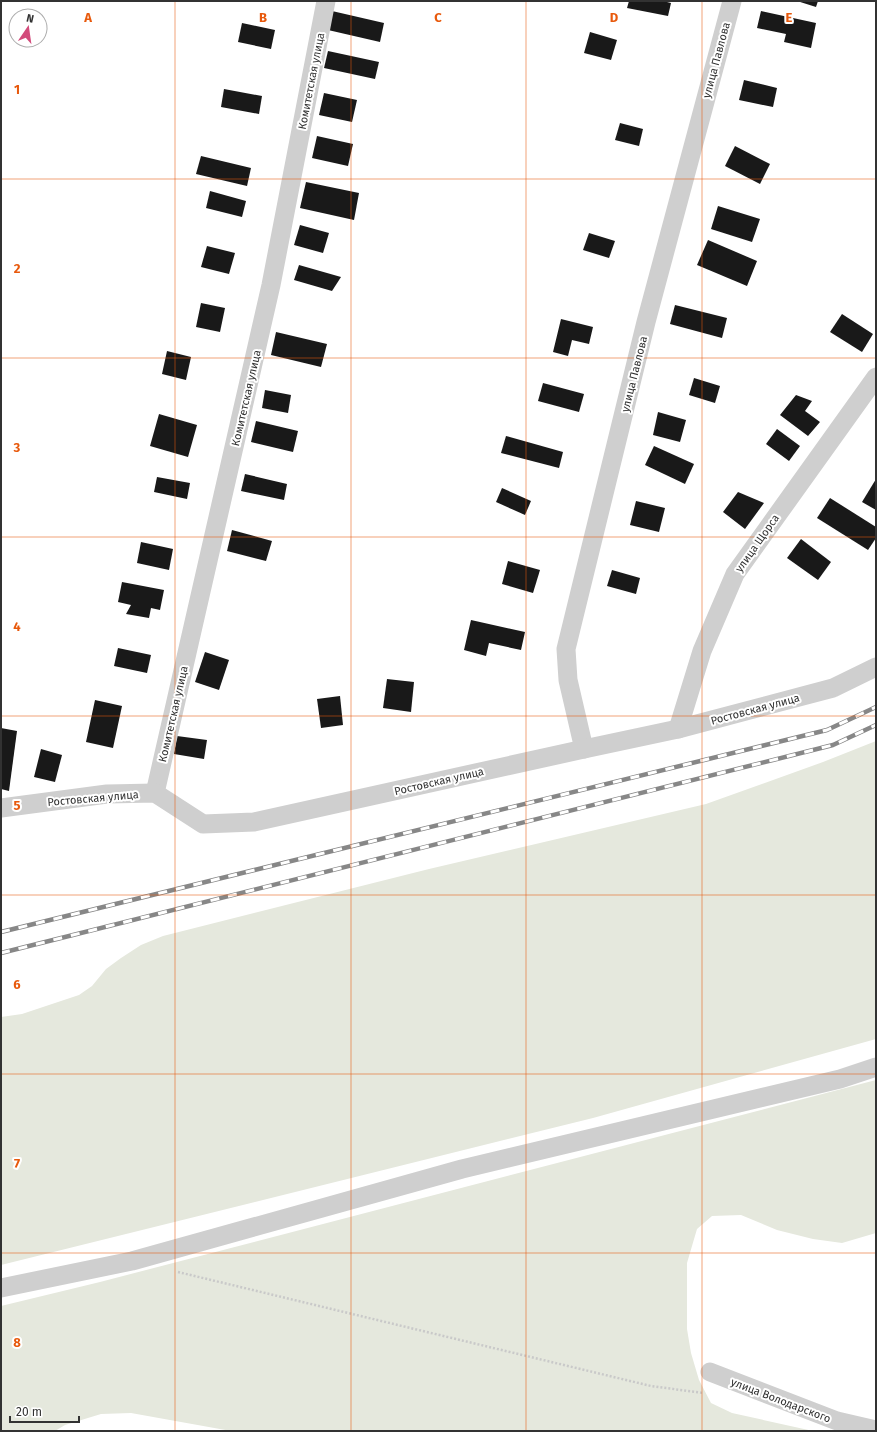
<svg xmlns="http://www.w3.org/2000/svg" width="877" height="1432" font-family="'Fira Sans',sans-serif">
<style>
.green{fill:#e5e8dd}
.building{fill:#191919}
.lines{fill:none;stroke-linecap:round;stroke-linejoin:round}
.path{stroke:#c9c9c9;stroke-width:2.5;stroke-dasharray:2 2;stroke-linecap:butt}
.minor{stroke:#cfcfcf;stroke-width:19}
.rail-casing{stroke:#878787;stroke-width:4.5}
.rail{stroke:#fff;stroke-width:3;stroke-dasharray:9;stroke-linecap:butt}
.grid{fill:none;stroke:#e8590c;stroke-width:1;stroke-opacity:0.55}
.labels{text-anchor:middle;stroke-width:4;stroke-linejoin:round;paint-order:stroke}
.street-label{font-size:11px;fill:#323232;stroke:#fff}
.grid-label{font-size:13px;text-anchor:middle;font-weight:bold;fill:#e8590c;stroke:#fff;stroke-width:4;stroke-linejoin:round;paint-order:stroke}
</style>
<rect width="100%" height="100%" fill="#fff"/>
<!-- green -->
<g class="green">
<polygon points="876,741 876,1039 593,1118 1,1265 1,1017 22,1014 79,995 92,986 106,969 121,958 141,945 163,936 429,869 706,804 823,762"/>
<polygon points="876,1080 876,1233 842,1243 813,1239 777,1230 741,1215 712,1216 697,1229 687,1263 687,1329 691,1353 699,1380 711,1403 732,1413 813,1431 231,1431 131,1413 101,1414 65,1425 55,1431 1,1431 1,1306 100,1282"/>
</g>
<!-- building -->
<g class="building">
<polygon points="629,1 663,1 671,3 668,16 627,8"/>
<polygon points="797,1 818,1 816,7"/>
<polygon points="332,11 384,23 380,42 328,30"/>
<polygon points="761,11 816,23 811,48 784,42 786,34 757,28"/>
<polygon points="242,23 275,30 271,49 238,42"/>
<polygon points="590,32 617,40 611,60 584,53"/>
<polygon points="328,51 379,62 375,79 324,68"/>
<polygon points="744,80 777,88 773,107 739,100"/>
<polygon points="224,89 262,96 259,114 221,107"/>
<polygon points="324,93 357,100 352,122 319,115"/>
<polygon points="620,123 643,129 639,146 615,140"/>
<polygon points="317,136 353,144 348,166 312,158"/>
<polygon points="735,146 770,164 760,184 725,166"/>
<polygon points="201,156 251,168 247,186 196,174"/>
<polygon points="306,182 359,193 354,220 300,208"/>
<polygon points="210,191 246,201 242,217 206,208"/>
<polygon points="718,206 760,219 752,242 711,229"/>
<polygon points="300,225 329,233 323,253 294,245"/>
<polygon points="589,233 615,241 609,258 583,250"/>
<polygon points="708,240 757,261 747,286 697,265"/>
<polygon points="207,246 235,253 229,274 201,267"/>
<polygon points="299,265 341,277 332,291 294,280"/>
<polygon points="201,303 225,308 220,332 196,327"/>
<polygon points="675,305 727,318 722,338 670,324"/>
<polygon points="842,314 873,334 862,352 830,332"/>
<polygon points="561,319 593,327 589,344 572,340 568,356 553,352"/>
<polygon points="276,332 327,344 321,367 271,355"/>
<polygon points="167,351 191,357 186,380 162,374"/>
<polygon points="694,378 720,386 715,403 689,395"/>
<polygon points="543,383 584,394 579,412 538,401"/>
<polygon points="265,390 291,395 288,413 262,408"/>
<polygon points="796,395 812,401 805,411 820,422 808,436 780,415"/>
<polygon points="658,412 686,420 680,442 653,435"/>
<polygon points="159,414 197,425 188,457 150,446"/>
<polygon points="256,421 298,431 293,452 251,442"/>
<polygon points="777,429 800,446 789,461 766,444"/>
<polygon points="506,436 563,452 559,468 501,453"/>
<polygon points="654,446 694,464 685,484 645,465"/>
<polygon points="245,474 287,484 284,500 241,491"/>
<polygon points="157,477 190,483 187,499 154,492"/>
<polygon points="876,479 876,510 862,502"/>
<polygon points="502,488 531,501 525,515 496,502"/>
<polygon points="738,492 764,503 745,529 723,512"/>
<polygon points="830,498 876,527 876,538 868,550 817,518"/>
<polygon points="636,501 665,508 659,532 630,525"/>
<polygon points="232,530 272,541 266,561 227,551"/>
<polygon points="801,539 831,562 818,580 787,558"/>
<polygon points="141,542 173,549 169,570 137,563"/>
<polygon points="508,561 540,570 533,593 502,584"/>
<polygon points="612,570 640,578 636,594 607,586"/>
<polygon points="122,582 164,590 160,610 151,608 149,618 126,614 131,605 118,602"/>
<polygon points="471,620 525,632 521,650 489,643 486,656 464,650"/>
<polygon points="118,648 151,655 147,673 114,666"/>
<polygon points="205,652 229,660 219,690 195,682"/>
<polygon points="387,679 414,682 411,712 383,708"/>
<polygon points="340,696 343,725 321,728 317,699"/>
<polygon points="95,700 122,706 113,748 86,742"/>
<polygon points="1,728 17,731 9,791 1,789"/>
<polygon points="177,736 207,740 204,759 174,754"/>
<polygon points="41,749 62,755 55,782 34,777"/>
</g>
<g class="lines">
<!-- path -->
<polyline class="path" points="178,1272 651,1386 703,1393"/>
<!-- minor -->
<g class="minor">
<polyline points="678,729 702,651 735,574 876,377"/>
<polyline points="584,749 568,680 566,649 646,322 732,1"/>
<polyline points="155,793 271,285 326,1"/>
<polyline points="1,808 107,794 155,793 203,824 254,822 584,749 678,729 833,688 876,667"/>
<polyline points="1,1288 132,1261 462,1169 840,1079 876,1067"/>
<polyline points="710,1372 837,1421 876,1430"/>
</g>
<!-- rail casing -->
<g class="rail-casing">
<g id="rail">
<polyline points="1,932 827,730 876,707"/>
<polyline points="1,953 833,745 876,725"/>
</g>
</g>
<!-- rail -->
<use href="#rail" class="rail"/>
</g>
<!-- grid -->
<path class="grid" d="M175,1V1431M351,1V1431M526,1V1431M702,1V1431M1,179H876M1,358H876M1,537H876M1,716H876M1,895H876M1,1074H876M1,1253H876"/>
<g class="labels">
<!-- street labels -->
<g class="street-label">
<text transform="translate(716 60) rotate(-75)" y="4">улица Павлова</text>
<text transform="translate(311 81) rotate(-79)" y="4">Комитетская улица</text>
<text transform="translate(634 374) rotate(-76)" y="4">улица Павлова</text>
<text transform="translate(246 398) rotate(-77)" y="4">Комитетская улица</text>
<text transform="translate(757 543) rotate(-55)" y="4">улица Щорса</text>
<text transform="translate(755 709) rotate(-15)" y="4">Ростовская улица</text>
<text transform="translate(173 714) rotate(-77)" y="4">Комитетская улица</text>
<text transform="translate(439 781) rotate(-13)" y="4">Ростовская улица</text>
<text transform="translate(93 798) rotate(-5)" y="4">Ростовская улица</text>
<text transform="translate(781 1400) rotate(21)" y="4">улица Володарского</text>
</g>
</g>
<g class="grid-label">
<text x="88" y="22">A</text>
<text x="263" y="22">B</text>
<text x="438" y="22">C</text>
<text x="614" y="22">D</text>
<text x="789" y="22">E</text>
<text x="17" y="94">1</text>
<text x="17" y="273">2</text>
<text x="17" y="452">3</text>
<text x="17" y="631">4</text>
<text x="17" y="810">5</text>
<text x="17" y="989">6</text>
<text x="17" y="1168">7</text>
<text x="17" y="1347">8</text>
</g>
<!-- border -->
<rect width="877" height="1432" fill="none" stroke="#323232" stroke-width="4"/>
<!-- north arrow -->
<g transform="translate(28 28) rotate(13)"><circle r="19" fill="#ffffff" stroke="#adadad"/>
<path d="M0-3L7 15L0 10L-7 15Z" fill="#d34b7b"/>
<text y="-6" font-size="11" font-weight="bold" text-anchor="middle" fill="#323232">N</text>
</g>
<!-- scale -->
<path d="M10 1416v6h69v-6" fill="none" stroke="#323232" stroke-width="2"/>
<text x="16" y="1416" font-size="12" fill="#323232" stroke="#ffffff" stroke-width="3" paint-order="stroke">20 m</text>
</svg>
